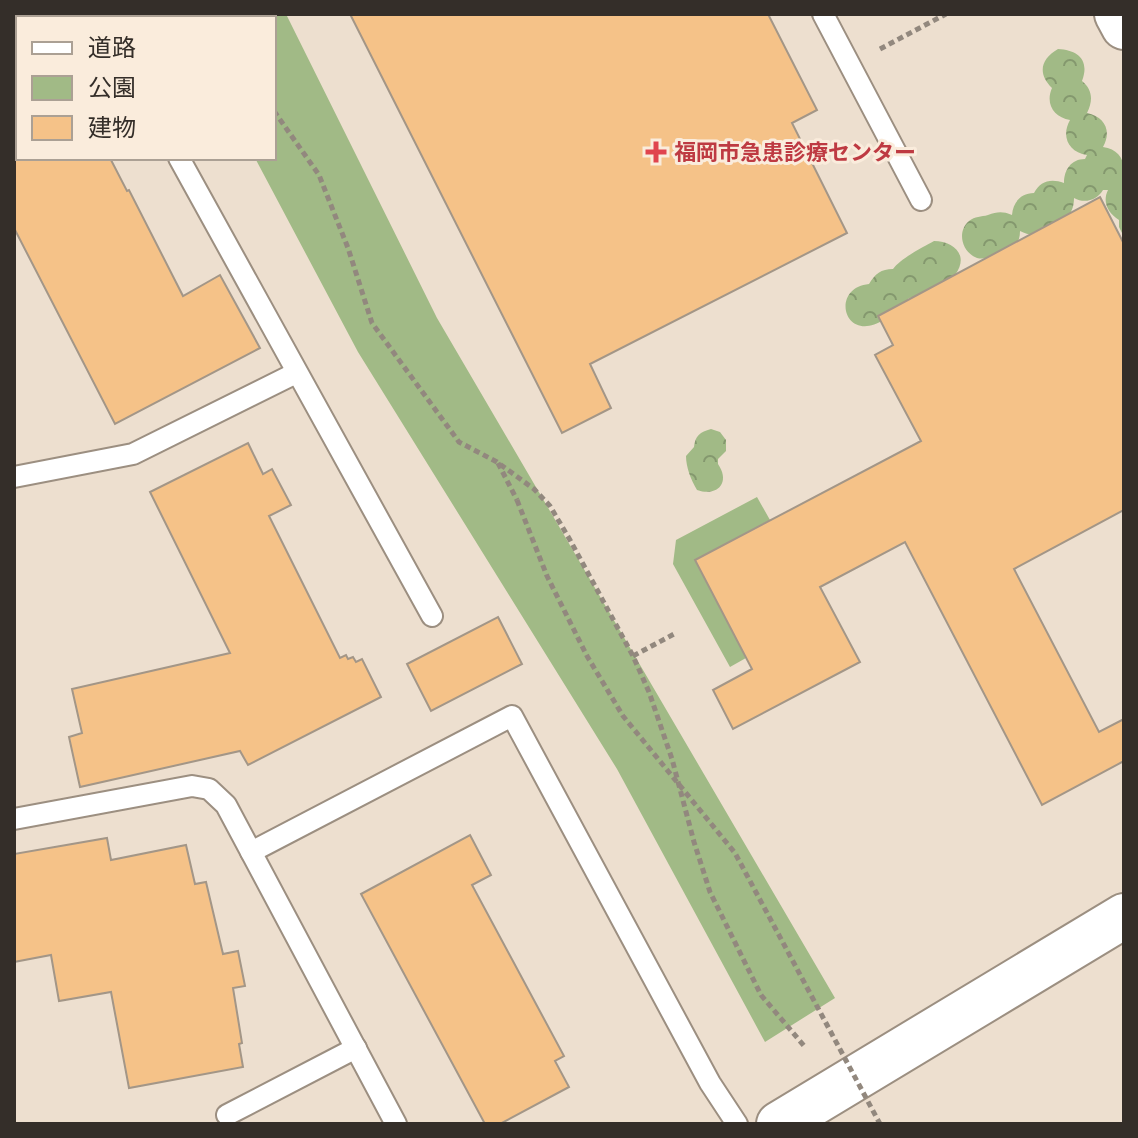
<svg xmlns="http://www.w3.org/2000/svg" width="1138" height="1138" font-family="'Open Sans','Noto Sans JP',sans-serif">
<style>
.green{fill:#a1ba86}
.forest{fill:url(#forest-crowns)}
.building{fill:#f5c288;stroke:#a39687;stroke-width:2}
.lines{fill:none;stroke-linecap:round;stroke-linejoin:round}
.service-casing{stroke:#9c8f81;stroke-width:24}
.minor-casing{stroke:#9c8f81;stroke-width:42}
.tertiary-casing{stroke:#9c8f81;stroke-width:48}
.path{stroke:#92887e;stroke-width:5;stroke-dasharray:6 4;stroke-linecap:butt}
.service{stroke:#fff;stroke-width:20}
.minor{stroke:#fff;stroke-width:38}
.tertiary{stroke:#fff;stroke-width:44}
.path-bridge{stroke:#92887e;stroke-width:5;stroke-dasharray:6 4;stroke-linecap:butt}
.health-dot{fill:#e0444e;stroke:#faecdc;stroke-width:3}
.labels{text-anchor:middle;stroke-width:6;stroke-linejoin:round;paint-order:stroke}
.health-label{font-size:22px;font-weight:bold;fill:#be3a42;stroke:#faecdc;text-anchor:start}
</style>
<defs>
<pattern id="forest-crowns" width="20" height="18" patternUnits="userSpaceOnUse" patternTransform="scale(2)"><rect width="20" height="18" fill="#a1ba86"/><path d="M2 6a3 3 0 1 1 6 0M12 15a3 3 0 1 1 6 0" fill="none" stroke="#84986e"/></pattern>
</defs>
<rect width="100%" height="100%" fill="#eddfcf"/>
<!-- green -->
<g class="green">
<polygon points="178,14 286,14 437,318 835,998 765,1042 617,769 358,352 255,158 274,158 274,18 180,18"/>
<polygon points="757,497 770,520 695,560 733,632 753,654 730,667 673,564 676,540"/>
</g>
<!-- forest -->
<g class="forest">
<path d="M1058,49C1078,50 1090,60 1082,81C1093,90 1093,101 1087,113C1105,117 1112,131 1103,147C1120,149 1127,163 1122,178L1124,179V237L1119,227V220C1108,213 1102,202 1108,190H1103C1097,200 1085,204 1074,198C1074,212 1067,222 1052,222C1045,235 1033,238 1020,231C1020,245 1013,248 1001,253C993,256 985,260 977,258C961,252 957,231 969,221C975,216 981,217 988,215C997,212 1002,211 1012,215C1013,202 1021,193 1034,193C1040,181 1051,178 1064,183C1064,170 1071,159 1085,159L1087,155C1068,152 1061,136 1070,120C1054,117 1045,104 1052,88C1037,73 1041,59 1058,49Z"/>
<path d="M934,241C953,241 970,255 955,275C949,283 920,298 909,298C903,307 894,313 885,319C844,346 829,288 869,284C875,274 881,269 893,269C900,259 923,247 934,241Z"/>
<path d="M711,429L720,432L726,440V451L718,459V464C731,483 717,497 697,490C691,480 686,467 686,456L694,447C695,436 700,432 711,429Z"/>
</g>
<!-- building -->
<g class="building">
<polygon points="350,14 768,14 817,110 792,123 847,233 590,364 611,408 562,433"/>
<polygon points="14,158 110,158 127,191 129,190 183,296 220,275 260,348 115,424 14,228"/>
<polygon points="1100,197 1124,244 1124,510 1014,569 1099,732 1124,719 1124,761 1042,805 905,542 820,587 860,662 733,729 713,690 752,669 695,560 921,441 875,355 893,345 878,316"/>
<polygon points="248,443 263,474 272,469 291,505 269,516 340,658 346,655 348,659 353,657 356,662 362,659 381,697 248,765 240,751 80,787 69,737 82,733 72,689 230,653 150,492"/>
<polygon points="498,617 522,664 431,711 407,664"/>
<polygon points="470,835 491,875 472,885 564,1056 555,1061 569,1087 500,1124 485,1124 361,894"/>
<polygon points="107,838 111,860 186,845 195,884 206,882 223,954 238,951 245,986 233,988 242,1043 239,1044 243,1067 129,1088 111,992 59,1001 51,955 14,962 14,854"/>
</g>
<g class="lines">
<!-- service casing -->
<g class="service-casing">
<g id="service">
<polyline points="106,14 108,18"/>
<polyline points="823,14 921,200"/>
<polyline points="179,158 432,616"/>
<polyline points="14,477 133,454 296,373"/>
<polyline points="14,819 192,786 209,789 226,805 396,1124"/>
<polyline points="251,852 512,716 710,1083 737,1124"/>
<polyline points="227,1115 356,1048"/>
</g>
</g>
<!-- minor casing -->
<g class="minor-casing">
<polyline id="minor" points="26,18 33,14"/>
</g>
<!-- tertiary casing -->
<g class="tertiary-casing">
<g id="tertiary">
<polyline points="1117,14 1124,27"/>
<polyline points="779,1124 1124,916"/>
</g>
</g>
<!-- path -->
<g class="path">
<polyline points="222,14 224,18"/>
<polyline points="880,49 946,14"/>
<polyline points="274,111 319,175 348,248 372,323 459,442 497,462 534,489 550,506 570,540 633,656 649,692 672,759 694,842 710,892 761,995 805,1047"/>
<polyline points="498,463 517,500"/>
<polyline points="633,656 676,633"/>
</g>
<!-- service -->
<use href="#service" class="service"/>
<!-- minor -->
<use href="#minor" class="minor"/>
<!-- tertiary -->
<use href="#tertiary" class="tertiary"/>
<!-- path-bridge -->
<polyline class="path-bridge" points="517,500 547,576 587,656 623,716 735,853 880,1124"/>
</g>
<!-- markers -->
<path class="health-dot" d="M652 140h8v8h8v8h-8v8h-8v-8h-8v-8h8z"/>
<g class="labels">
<!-- health labels -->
<g class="health-label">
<text x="674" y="160">福岡市急患診療センター</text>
</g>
</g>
<!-- border -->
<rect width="1138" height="1138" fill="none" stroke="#342e29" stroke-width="32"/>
<!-- legend -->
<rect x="16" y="16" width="260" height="144" fill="#faecdc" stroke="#aba094" stroke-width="2"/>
<rect x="32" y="42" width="40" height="12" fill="#ffffff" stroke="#aba094" stroke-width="2"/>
<text x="88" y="56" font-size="24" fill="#342e29">道路</text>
<rect x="32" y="76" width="40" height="24" fill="#a1ba86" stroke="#aba094" stroke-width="2"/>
<text x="88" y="96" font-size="24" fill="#342e29">公園</text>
<rect x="32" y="116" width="40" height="24" fill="#f5c288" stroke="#aba094" stroke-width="2"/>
<text x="88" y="136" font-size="24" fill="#342e29">建物</text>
</svg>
